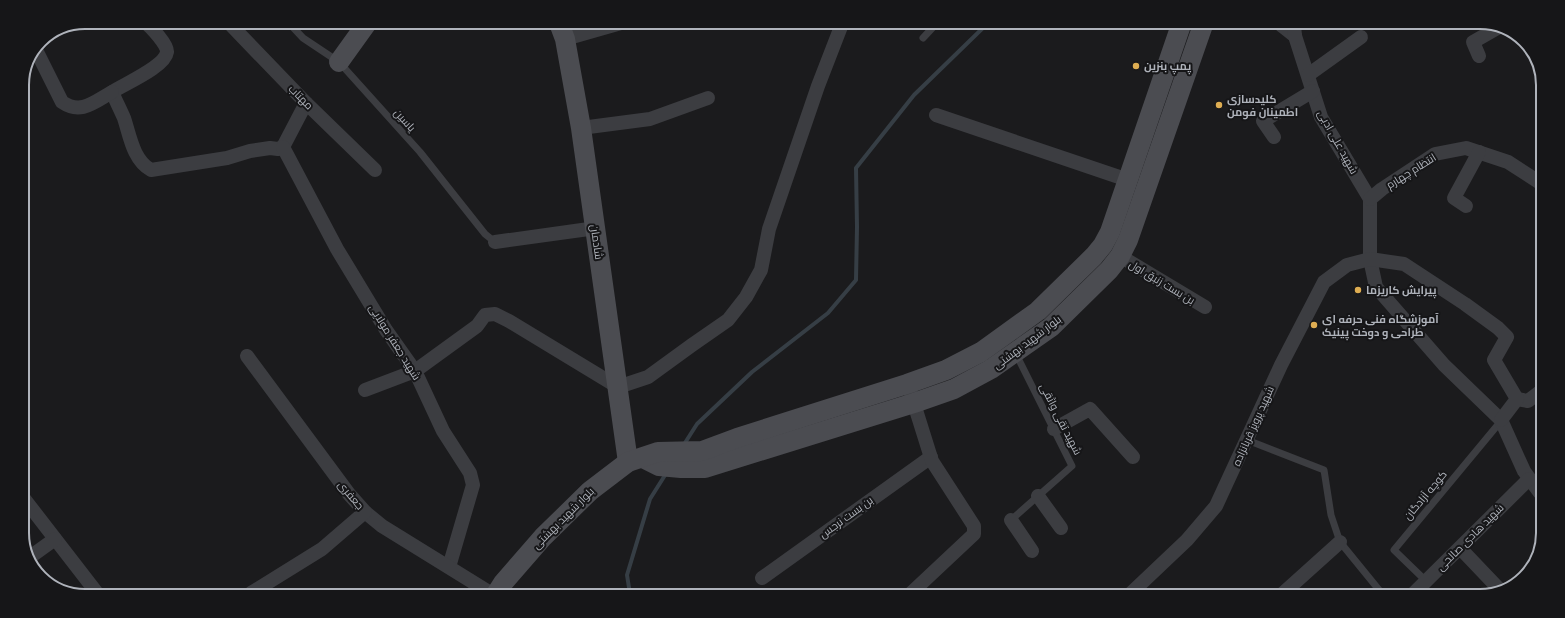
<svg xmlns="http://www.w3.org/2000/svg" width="1565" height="618" font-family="'Roboto Condensed',Cairo,sans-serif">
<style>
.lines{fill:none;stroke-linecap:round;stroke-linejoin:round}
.stream{stroke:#363e45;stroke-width:4}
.lane{stroke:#3c3d41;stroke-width:7}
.street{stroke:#3c3d41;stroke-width:14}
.secondary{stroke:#4b4c51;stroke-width:20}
.poi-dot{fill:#dead52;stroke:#161618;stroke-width:1.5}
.labels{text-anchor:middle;stroke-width:4;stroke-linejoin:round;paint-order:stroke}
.poi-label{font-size:11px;font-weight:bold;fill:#afb3bb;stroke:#161618;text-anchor:start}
.street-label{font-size:11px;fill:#afb3bb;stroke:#161618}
.rim{fill:none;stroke:#afb3bb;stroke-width:2}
</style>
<rect width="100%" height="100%" fill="#1b1b1d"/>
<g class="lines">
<!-- stream -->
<g class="stream">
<polyline points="683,446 697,424 752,372 828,313 856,280 857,227 856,168 914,95 987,24"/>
<polyline points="630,594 627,575 650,499 667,472"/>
</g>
<!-- lane -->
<g class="lane">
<polyline points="288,22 303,38 339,62 420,152 485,234 495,242"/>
<polyline points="923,38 936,24"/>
<polyline points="1247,440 1324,470 1331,515 1340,542 1384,596"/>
<polyline points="1011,520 1072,466 1015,352"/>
<polyline points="1426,581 1394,550 1501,421"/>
</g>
<!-- street -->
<g class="street">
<path d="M145,22C151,27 168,45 167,52C165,67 124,84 112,92C116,101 120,109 124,118C130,136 133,160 151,170L227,158L250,151L270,148L278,149L283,147L306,103"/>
<polyline points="228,22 306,103 375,170"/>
<polyline points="1281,25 1295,36"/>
<polyline points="1294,25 1295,36 1321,117 1370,199 1370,259 1376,287 1444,365 1501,420 1524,471 1540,493"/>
<polyline points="565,39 621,23"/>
<path d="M36,50L62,102C81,115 94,102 112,92"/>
<polyline points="1479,56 1473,42 1501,26"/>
<polyline points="1308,75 1361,37"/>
<polyline points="936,115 1128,180"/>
<polyline points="581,128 650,119 708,98"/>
<polyline points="1274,137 1263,121 1313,91"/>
<polyline points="283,147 337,249 386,330 415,371 443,431 470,473 473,485 449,567"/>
<polyline points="1370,199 1382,189 1435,154 1466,148 1508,162 1542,184"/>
<polyline points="1466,206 1454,198 1479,152"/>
<polyline points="495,242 596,228"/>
<polyline points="1120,256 1205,307"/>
<polyline points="247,356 349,494 365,512 382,526 492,594"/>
<polyline points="365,390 415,371 477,326 485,315 495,314 509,321 618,387 648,377 692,345 728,320 746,297 761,270 769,229 818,86 842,24"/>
<polyline points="1517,399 1528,401 1541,391"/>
<polyline points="1054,429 1090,409 1133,457"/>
<polyline points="22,496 97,593"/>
<polyline points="1038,496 1061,528"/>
<polyline points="1011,520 1032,551"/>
<polyline points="1460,548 1500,590"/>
<polyline points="30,557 55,539"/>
<polyline points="762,578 931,457"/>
<polyline points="251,593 322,549 365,512"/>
<polyline points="909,595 974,534 974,526 932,461 911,394"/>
<polyline points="1129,595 1187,540 1216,506 1281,365 1324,282 1347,265 1370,259 1404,264 1465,304 1498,328 1507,337 1494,360 1517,399 1501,420"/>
<polyline points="1280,596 1340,542"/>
<polyline points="1411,596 1529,479"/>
</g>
<!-- secondary -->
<g class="secondary">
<polyline points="559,23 565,39 581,128 628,462"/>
<polyline points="339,62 367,23"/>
<polyline points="643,458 659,466 681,468 705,468 914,403 954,389 991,369 1051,327 1109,270 1120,256 1128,240 1203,25"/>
<polyline points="496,594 503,583 543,537 590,491 628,462 658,452 702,451 737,438 907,384 946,370 981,352 1038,311 1094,256 1103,245 1110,232 1181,25"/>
</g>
</g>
<!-- markers -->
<g class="poi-dot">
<circle cx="1136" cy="66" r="4"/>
<circle cx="1219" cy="105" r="4"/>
<circle cx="1358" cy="290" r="4"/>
<circle cx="1314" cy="325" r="4"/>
</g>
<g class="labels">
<!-- poi labels -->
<g class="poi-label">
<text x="1144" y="70">پمپ بنزین</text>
<text x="1227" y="103">کلیدسازی<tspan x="1227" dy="13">اطمینان فومن</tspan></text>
<text x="1366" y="294">پیرایش کاریزما</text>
<text x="1322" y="323">آموزشگاه فنی حرفه ای<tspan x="1322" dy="13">طراحی و دوخت پینیک</tspan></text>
</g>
<!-- street labels -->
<g class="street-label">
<text transform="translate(301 97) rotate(45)" y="4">مهتاب</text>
<text transform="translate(405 120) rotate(48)" y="4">یاسین</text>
<text transform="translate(1338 142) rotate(61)" y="4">شهید علی ادبی</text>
<text transform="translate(1411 171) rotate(-32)" y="4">انتظام چهارم</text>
<text transform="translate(597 242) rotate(82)" y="4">شادمان</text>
<text transform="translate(1162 282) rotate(31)" y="4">بن بست زنبق اول</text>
<text transform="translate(395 342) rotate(58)" y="4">شهید جعفر مولایی</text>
<text transform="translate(1027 342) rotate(-37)" y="4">بلوار شهید بهشتی</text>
<text transform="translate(1061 419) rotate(63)" y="4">شهید تقی واثقی</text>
<text transform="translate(1253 426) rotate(-66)" y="4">شهید پرویز قربانزاده</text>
<text transform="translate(351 495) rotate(50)" y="4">جعفری</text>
<text transform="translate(1425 495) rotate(-50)" y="4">کوچه آزادگان</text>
<text transform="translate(846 517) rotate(-36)" y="4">بن بست نرجس</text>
<text transform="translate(563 518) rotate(-45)" y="4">بلوار شهید بهشتی</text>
<text transform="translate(1470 537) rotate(-45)" y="4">شهید هادی صالحی</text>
</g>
</g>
<!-- crop -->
<path d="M0 0H1565V618H0ZM85 29H1480A56 56 0 0 1 1536 85V533A56 56 0 0 1 1480 589H85A56 56 0 0 1 29 533V85A56 56 0 0 1 85 29Z" fill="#161618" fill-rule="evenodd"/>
<path class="rim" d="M85 29H1480A56 56 0 0 1 1536 85V533A56 56 0 0 1 1480 589H85A56 56 0 0 1 29 533V85A56 56 0 0 1 85 29Z"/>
</svg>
